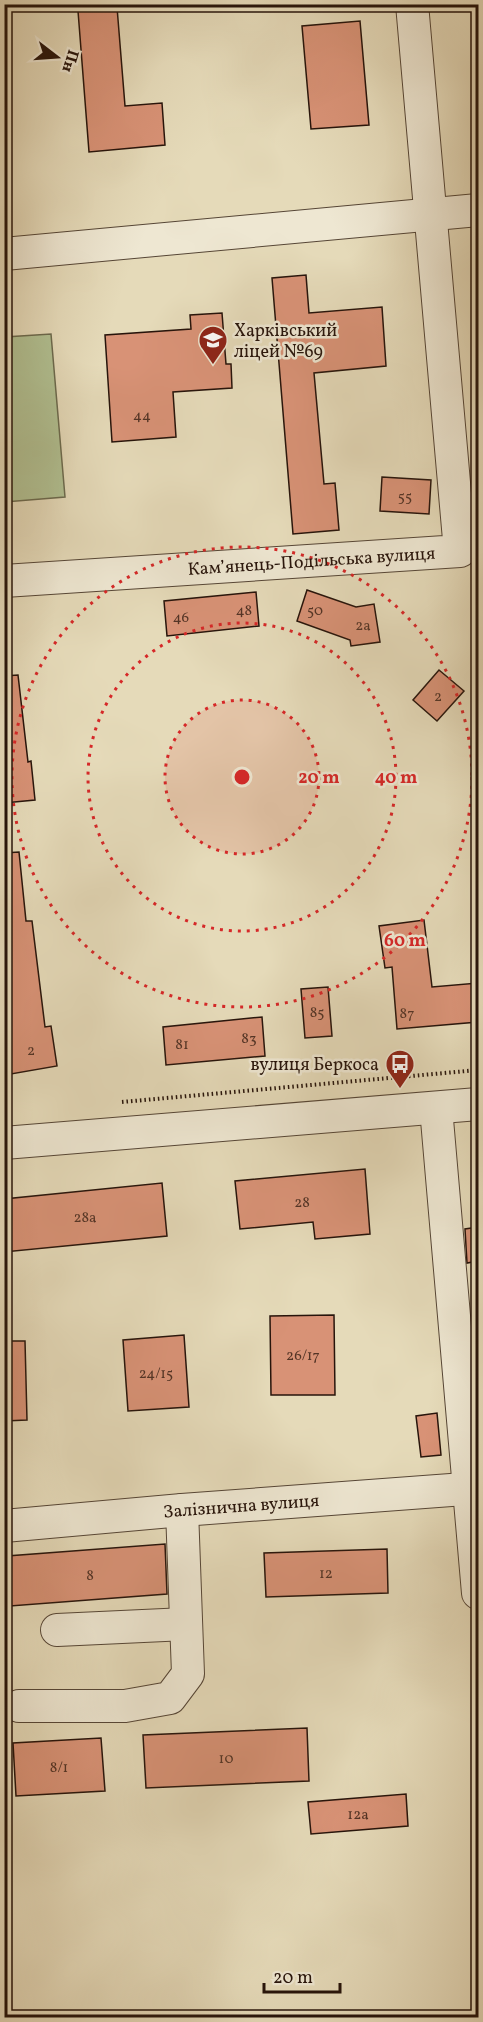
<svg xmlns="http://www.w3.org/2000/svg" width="483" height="2022" font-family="Vollkorn,serif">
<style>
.green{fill:#b1c092;stroke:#6c6a4e;stroke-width:1.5}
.building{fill:#d89276;stroke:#27140b;stroke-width:1.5}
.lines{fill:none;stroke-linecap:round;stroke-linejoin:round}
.minor-casing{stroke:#564636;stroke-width:34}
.path{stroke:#27140b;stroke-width:4;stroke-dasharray:1.5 3;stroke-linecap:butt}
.minor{stroke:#eee7d2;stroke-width:32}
.ring{fill:none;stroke:#d62828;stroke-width:3;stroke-dasharray:3 6}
.labels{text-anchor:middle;stroke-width:5;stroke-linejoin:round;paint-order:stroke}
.number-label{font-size:15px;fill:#533426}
.poi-label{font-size:18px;fill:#27140b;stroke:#eee7d2;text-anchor:start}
.street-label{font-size:18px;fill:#27140b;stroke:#eee7d2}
.centre{fill:#d62828;stroke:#eee7d2;stroke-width:3}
.ring-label{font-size:18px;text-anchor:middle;font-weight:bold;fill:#d62828;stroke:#eee7d2;stroke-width:5;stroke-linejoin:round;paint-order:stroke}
</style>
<rect width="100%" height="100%" fill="#e5dab9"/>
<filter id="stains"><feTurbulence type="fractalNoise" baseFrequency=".00333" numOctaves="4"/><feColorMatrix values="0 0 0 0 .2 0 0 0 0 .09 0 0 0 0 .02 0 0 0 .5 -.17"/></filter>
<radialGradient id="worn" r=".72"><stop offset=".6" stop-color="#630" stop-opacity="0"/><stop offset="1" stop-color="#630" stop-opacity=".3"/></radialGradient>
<!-- green -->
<polygon class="green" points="51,334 65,497 5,502 5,337"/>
<!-- building -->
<g class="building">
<polygon points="117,7 125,106 162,103 165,145 89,152 78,11"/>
<polygon points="360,21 369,125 311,129 302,26"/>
<polygon points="306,275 309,313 382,307 386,366 314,373 324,484 335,483 339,530 293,534 272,278"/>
<polygon points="222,313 226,364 231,364 232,388 173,392 176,437 112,442 105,335 191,329 190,315"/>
<polygon points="382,477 431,480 429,514 380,511"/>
<polygon points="307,590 356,607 374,604 380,642 351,646 350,640 297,621"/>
<polygon points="256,592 259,626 167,636 164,601"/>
<polygon points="439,670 464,691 437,721 413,700"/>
<polygon points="18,675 28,762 31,761 35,800 4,803 4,676"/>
<polygon points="19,852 26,921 32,921 45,1027 51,1026 57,1066 11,1074 4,1032 4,853"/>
<polygon points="424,920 432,987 478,983 478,1022 397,1029 392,967 385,968 379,926"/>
<polygon points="328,987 332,1036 305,1038 301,989"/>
<polygon points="262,1017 265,1056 166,1065 163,1027"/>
<polygon points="365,1169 370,1234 315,1239 313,1222 240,1229 235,1181"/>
<polygon points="162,1183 167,1236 4,1252 4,1199"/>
<polygon points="478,1227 478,1261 467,1263 465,1229"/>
<polygon points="334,1315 335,1395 271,1395 270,1316"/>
<polygon points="184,1335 189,1407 128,1411 123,1340"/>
<polygon points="4,1341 25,1341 27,1420 4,1421"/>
<polygon points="437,1413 441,1455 421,1457 416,1416"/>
<polygon points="165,1544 167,1594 10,1606 7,1556"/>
<polygon points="387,1549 388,1593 266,1597 264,1553"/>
<polygon points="307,1728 309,1781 146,1788 143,1735"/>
<polygon points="101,1738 105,1791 16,1796 13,1743"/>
<polygon points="406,1794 408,1826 311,1834 308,1802"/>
</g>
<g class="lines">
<!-- minor casing -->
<g class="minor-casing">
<g id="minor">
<polyline points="4,254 478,210"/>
<path id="s1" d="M4,581L460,551L412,4"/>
<polyline points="436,1108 478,1593"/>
<polyline points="4,1143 478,1104"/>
<path id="s2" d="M4,1526L182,1510L478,1488"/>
<polyline points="57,1630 186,1624"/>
<polyline points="19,1706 125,1706 170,1698 188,1674 182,1510"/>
</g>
</g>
<!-- path -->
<polyline class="path" points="122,1102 478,1070"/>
<!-- minor -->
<use href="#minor" class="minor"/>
</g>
<!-- distance rings -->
<circle cx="242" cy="777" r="77" fill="#d62828" fill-opacity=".12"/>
<g class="ring">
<circle cx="242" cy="777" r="77"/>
<circle cx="242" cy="777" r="154"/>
<circle cx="242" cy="777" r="230"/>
</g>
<!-- icons -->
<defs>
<g id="school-pin" transform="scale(1.5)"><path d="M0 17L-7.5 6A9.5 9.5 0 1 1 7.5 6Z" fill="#8f2418" stroke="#eee7d2"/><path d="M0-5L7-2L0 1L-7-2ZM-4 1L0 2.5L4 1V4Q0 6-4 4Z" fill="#fff"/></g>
<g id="bus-pin" transform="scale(1.5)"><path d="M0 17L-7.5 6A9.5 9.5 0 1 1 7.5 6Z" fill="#8f2418" stroke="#eee7d2"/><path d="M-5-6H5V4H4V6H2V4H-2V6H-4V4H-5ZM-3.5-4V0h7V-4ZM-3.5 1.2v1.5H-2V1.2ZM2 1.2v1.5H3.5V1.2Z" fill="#fff"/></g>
</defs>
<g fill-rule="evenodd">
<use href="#school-pin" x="213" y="340"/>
<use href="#bus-pin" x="400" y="1064"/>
</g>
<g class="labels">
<!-- number labels -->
<g class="number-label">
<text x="142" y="420">44</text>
<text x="405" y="501">55</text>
<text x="244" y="615">48</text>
<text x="315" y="615">50</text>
<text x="181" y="622">46</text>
<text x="363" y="630">2а</text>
<text x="438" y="701">2</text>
<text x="317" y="1017">85</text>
<text x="407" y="1018">87</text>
<text x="249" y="1043">83</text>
<text x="182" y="1049">81</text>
<text x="31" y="1055">2</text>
<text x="302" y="1207">28</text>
<text x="85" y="1222">28а</text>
<text x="303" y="1360">26/17</text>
<text x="156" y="1378">24/15</text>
<text x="326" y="1578">12</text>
<text x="90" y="1580">8</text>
<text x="226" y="1763">10</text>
<text x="59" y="1772">8/1</text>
<text x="358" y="1819">12а</text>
</g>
<!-- poi labels -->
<g class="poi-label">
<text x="234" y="336">Харківський<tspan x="234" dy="21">ліцей №69</tspan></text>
<text x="379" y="1070" text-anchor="end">вулиця Беркоса</text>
</g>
<!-- street labels -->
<g class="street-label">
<text dy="6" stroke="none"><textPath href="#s1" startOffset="308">Кам’янець-Подільська вулиця</textPath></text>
<text dy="6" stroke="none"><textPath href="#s2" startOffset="238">Залізнична вулиця</textPath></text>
</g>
</g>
<circle cx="242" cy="777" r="9" class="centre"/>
<g class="ring-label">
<text x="319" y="783">20 m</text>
<text x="396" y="783">40 m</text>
<text x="405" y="946">60 m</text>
</g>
<!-- margin -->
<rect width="483" height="2022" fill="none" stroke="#e5dab9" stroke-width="24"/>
<rect x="6" y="6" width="471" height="2010" fill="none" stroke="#27140b" stroke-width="3"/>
<rect x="12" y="12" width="459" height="1998" fill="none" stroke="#27140b" stroke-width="1.5"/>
<!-- north arrow -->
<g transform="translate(57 57) rotate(107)" stroke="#eee7d2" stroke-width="4.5" paint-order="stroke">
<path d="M0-4.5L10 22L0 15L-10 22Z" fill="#27140b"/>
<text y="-9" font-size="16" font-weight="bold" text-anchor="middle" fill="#27140b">Пн</text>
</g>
<!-- scale -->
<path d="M264 1983v9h76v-9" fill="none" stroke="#27140b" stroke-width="3"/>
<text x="273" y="1983" font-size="18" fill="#27140b" stroke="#eee7d2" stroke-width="4.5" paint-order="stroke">20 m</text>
<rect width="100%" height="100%" filter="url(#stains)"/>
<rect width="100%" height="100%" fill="url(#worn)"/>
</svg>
